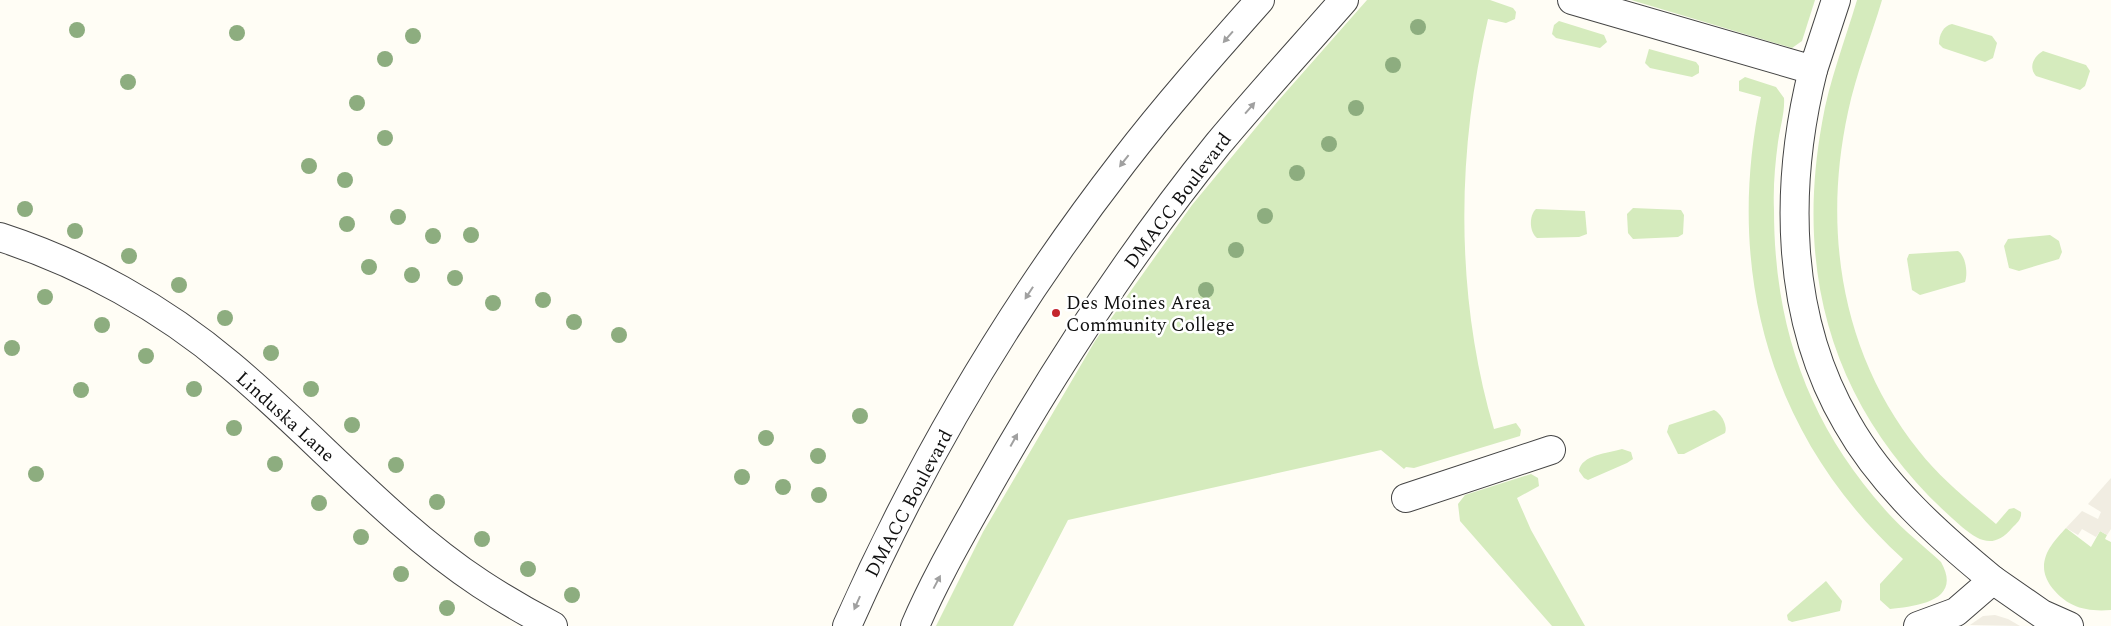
<svg xmlns="http://www.w3.org/2000/svg" width="2111" height="626" font-family="Spectral,serif">
<style>
.green{fill:#d5ebbd}
.plaza{fill:#f1ede2}
.lines{fill:none;stroke-linecap:round;stroke-linejoin:round}
.minor-casing{stroke:#444;stroke-width:30}
.minor{stroke:#fff;stroke-width:28}
.tree{fill:#8dad7f}
.oneway{fill:#a0a0a0}
.poi-dot{fill:#c4262e;stroke:#fff;stroke-width:2}
.labels{text-anchor:middle;stroke-width:5;stroke-linejoin:round;paint-order:stroke}
.street-label{font-size:19px;fill:#111;stroke:#fff}
.poi-label{font-size:19px;fill:#111;stroke:#fff;text-anchor:start}
</style>
<rect width="100%" height="100%" fill="#fffdf5"/>
<!-- green -->
<g class="green">
<path d="M1367,0H1490L1513,8L1516,12L1515,19L1506,23L1488,19C1456,152 1455,297 1494,429L1516,423L1521,430L1520,436L1414,468L1406,467L1404,469L1381,450L1068,520L1013,626H936L983,532L1095,341L1192,205L1278,101Z"/>
<polygon points="1631,0 1815,0 1802,41 1792,48"/>
<path d="M1857,0H1882C1871,37 1856,74 1848,112C1822,232 1842,355 1919,451C1941,479 1969,501 1996,524L2009,509L2014,508L2021,512C2022,519 2017,523 2012,528C1995,548 1981,543 1962,527C1838,420 1793,284 1822,123C1829,81 1845,41 1857,0Z"/>
<polygon points="1559,21 1604,35 1607,42 1600,48 1556,38 1552,34 1554,25"/>
<path d="M1952,24L1992,36L1997,43L1993,58L1985,62L1943,48L1939,44C1939,35 1943,26 1952,24Z"/>
<polygon points="1649,49 1696,62 1699,66 1699,73 1692,77 1650,68 1645,63"/>
<path d="M2043,51L2086,65L2090,71L2085,86L2080,90L2036,76C2028,67 2034,56 2043,51Z"/>
<path d="M1745,77L1776,87L1784,98C1785,112 1780,128 1778,142C1775,165 1773,187 1774,210C1774,328 1809,426 1888,513C1904,531 1924,546 1941,562C1963,601 1917,606 1890,609L1880,600V584L1903,559C1770,438 1724,272 1761,97L1739,91V81Z"/>
<polygon points="1633,208 1681,210 1684,215 1683,234 1678,237 1633,239 1628,233 1627,214"/>
<path d="M1536,209L1585,211L1587,234L1579,237L1537,238C1529,232 1529,215 1536,209Z"/>
<polygon points="2050,235 2059,241 2062,252 2059,259 2019,271 2009,268 2004,246 2008,239"/>
<path d="M1958,251C1966,256 1968,274 1965,282L1920,295L1912,290L1907,259L1909,254Z"/>
<path d="M1714,410C1721,413 1728,426 1725,433L1684,454H1678L1667,432L1669,425Z"/>
<path d="M1622,449L1631,452L1633,459L1627,463L1588,480L1584,478L1579,471C1581,455 1608,453 1622,449Z"/>
<polygon points="1531,474 1538,478 1539,486 1517,498 1531,530 1585,626 1552,626 1460,521 1458,504 1465,495"/>
<path d="M2066,528L2091,547L2100,531L2107,535L2105,539L2111,542V610C2085,612 2066,607 2050,585C2047,580 2044,574 2044,567C2044,551 2056,539 2066,528Z"/>
<polygon points="1826,581 1842,601 1840,611 1792,622 1788,620 1787,615 1790,612"/>
</g>
<!-- plaza -->
<g class="plaza">
<polygon points="2111,478 2111,529 2107,535 2100,531 2096,537 2082,529 2078,535 2066,528 2082,511 2098,519 2101,512 2088,504"/>
<polygon points="1995,615 2008,619 2020,626 1970,625 1983,616"/>
</g>
<g class="lines">
<!-- minor casing -->
<g class="minor-casing">
<g id="minor">
<polyline points="1572,0 1813,70 1836,0"/>
<path d="M1813,70C1784,186 1785,317 1847,423C1882,485 1938,535 1993,580L1956,612L1918,626"/>
<path d="M0,237C83,264 163,308 230,365C314,435 389,523 481,584C504,599 528,613 553,626"/>
<polyline points="1406,498 1551,450"/>
<polyline points="1993,580 2042,614 2069,626"/>
<path d="M847,626C920,461 1013,304 1123,162C1166,106 1213,53 1260,0"/>
<path d="M915,626C935,579 961,535 986,490C1054,369 1130,253 1218,144C1259,95 1302,48 1344,0"/>
</g>
</g>
<!-- minor -->
<use href="#minor" class="minor"/>
</g>
<!-- trees -->
<g class="tree">
<circle cx="1418" cy="27" r="8"/>
<circle cx="77" cy="30" r="8"/>
<circle cx="237" cy="33" r="8"/>
<circle cx="413" cy="36" r="8"/>
<circle cx="385" cy="59" r="8"/>
<circle cx="1393" cy="65" r="8"/>
<circle cx="128" cy="82" r="8"/>
<circle cx="357" cy="103" r="8"/>
<circle cx="1356" cy="108" r="8"/>
<circle cx="385" cy="138" r="8"/>
<circle cx="1329" cy="144" r="8"/>
<circle cx="309" cy="166" r="8"/>
<circle cx="1297" cy="173" r="8"/>
<circle cx="345" cy="180" r="8"/>
<circle cx="25" cy="209" r="8"/>
<circle cx="1265" cy="216" r="8"/>
<circle cx="398" cy="217" r="8"/>
<circle cx="347" cy="224" r="8"/>
<circle cx="75" cy="231" r="8"/>
<circle cx="471" cy="235" r="8"/>
<circle cx="433" cy="236" r="8"/>
<circle cx="1236" cy="250" r="8"/>
<circle cx="129" cy="256" r="8"/>
<circle cx="369" cy="267" r="8"/>
<circle cx="412" cy="275" r="8"/>
<circle cx="455" cy="278" r="8"/>
<circle cx="179" cy="285" r="8"/>
<circle cx="1206" cy="290" r="8"/>
<circle cx="45" cy="297" r="8"/>
<circle cx="543" cy="300" r="8"/>
<circle cx="493" cy="303" r="8"/>
<circle cx="225" cy="318" r="8"/>
<circle cx="574" cy="322" r="8"/>
<circle cx="102" cy="325" r="8"/>
<circle cx="619" cy="335" r="8"/>
<circle cx="12" cy="348" r="8"/>
<circle cx="271" cy="353" r="8"/>
<circle cx="146" cy="356" r="8"/>
<circle cx="194" cy="389" r="8"/>
<circle cx="311" cy="389" r="8"/>
<circle cx="81" cy="390" r="8"/>
<circle cx="860" cy="416" r="8"/>
<circle cx="352" cy="425" r="8"/>
<circle cx="234" cy="428" r="8"/>
<circle cx="766" cy="438" r="8"/>
<circle cx="818" cy="456" r="8"/>
<circle cx="275" cy="464" r="8"/>
<circle cx="396" cy="465" r="8"/>
<circle cx="36" cy="474" r="8"/>
<circle cx="742" cy="477" r="8"/>
<circle cx="783" cy="487" r="8"/>
<circle cx="819" cy="495" r="8"/>
<circle cx="437" cy="502" r="8"/>
<circle cx="319" cy="503" r="8"/>
<circle cx="361" cy="537" r="8"/>
<circle cx="482" cy="539" r="8"/>
<circle cx="528" cy="569" r="8"/>
<circle cx="401" cy="574" r="8"/>
<circle cx="572" cy="595" r="8"/>
<circle cx="447" cy="608" r="8"/>
</g>
<!-- one-way arrows -->
<defs><path id="oneway-solid" d="M-6-.8H1V-3.2L6.5 0L1 3.2V.8H-6Z" transform="scale(1.25)"/></defs>
<g class="oneway">
<use href="#oneway-solid" transform="translate(1228 37) rotate(131)"/>
<use href="#oneway-solid" transform="translate(1250 108) rotate(-49)"/>
<use href="#oneway-solid" transform="translate(1124 161) rotate(128)"/>
<use href="#oneway-solid" transform="translate(1029 293) rotate(123)"/>
<use href="#oneway-solid" transform="translate(1014 440) rotate(-61)"/>
<use href="#oneway-solid" transform="translate(937 582) rotate(-62)"/>
<use href="#oneway-solid" transform="translate(857 603) rotate(114)"/>
</g>
<!-- markers -->
<circle class="poi-dot" cx="1056" cy="313" r="5"/>
<g class="labels">
<!-- street labels -->
<g class="street-label">
<text transform="translate(1177 200) rotate(-53)" y="7">DMACC Boulevard</text>
<text transform="translate(286 416) rotate(42)" y="7">Linduska Lane</text>
<text transform="translate(908 503) rotate(-62)" y="7">DMACC Boulevard</text>
</g>
<!-- poi labels -->
<g class="poi-label">
<text x="1066" y="309">Des Moines Area<tspan x="1066" dy="22">Community College</tspan></text>
</g>
</g>
</svg>
